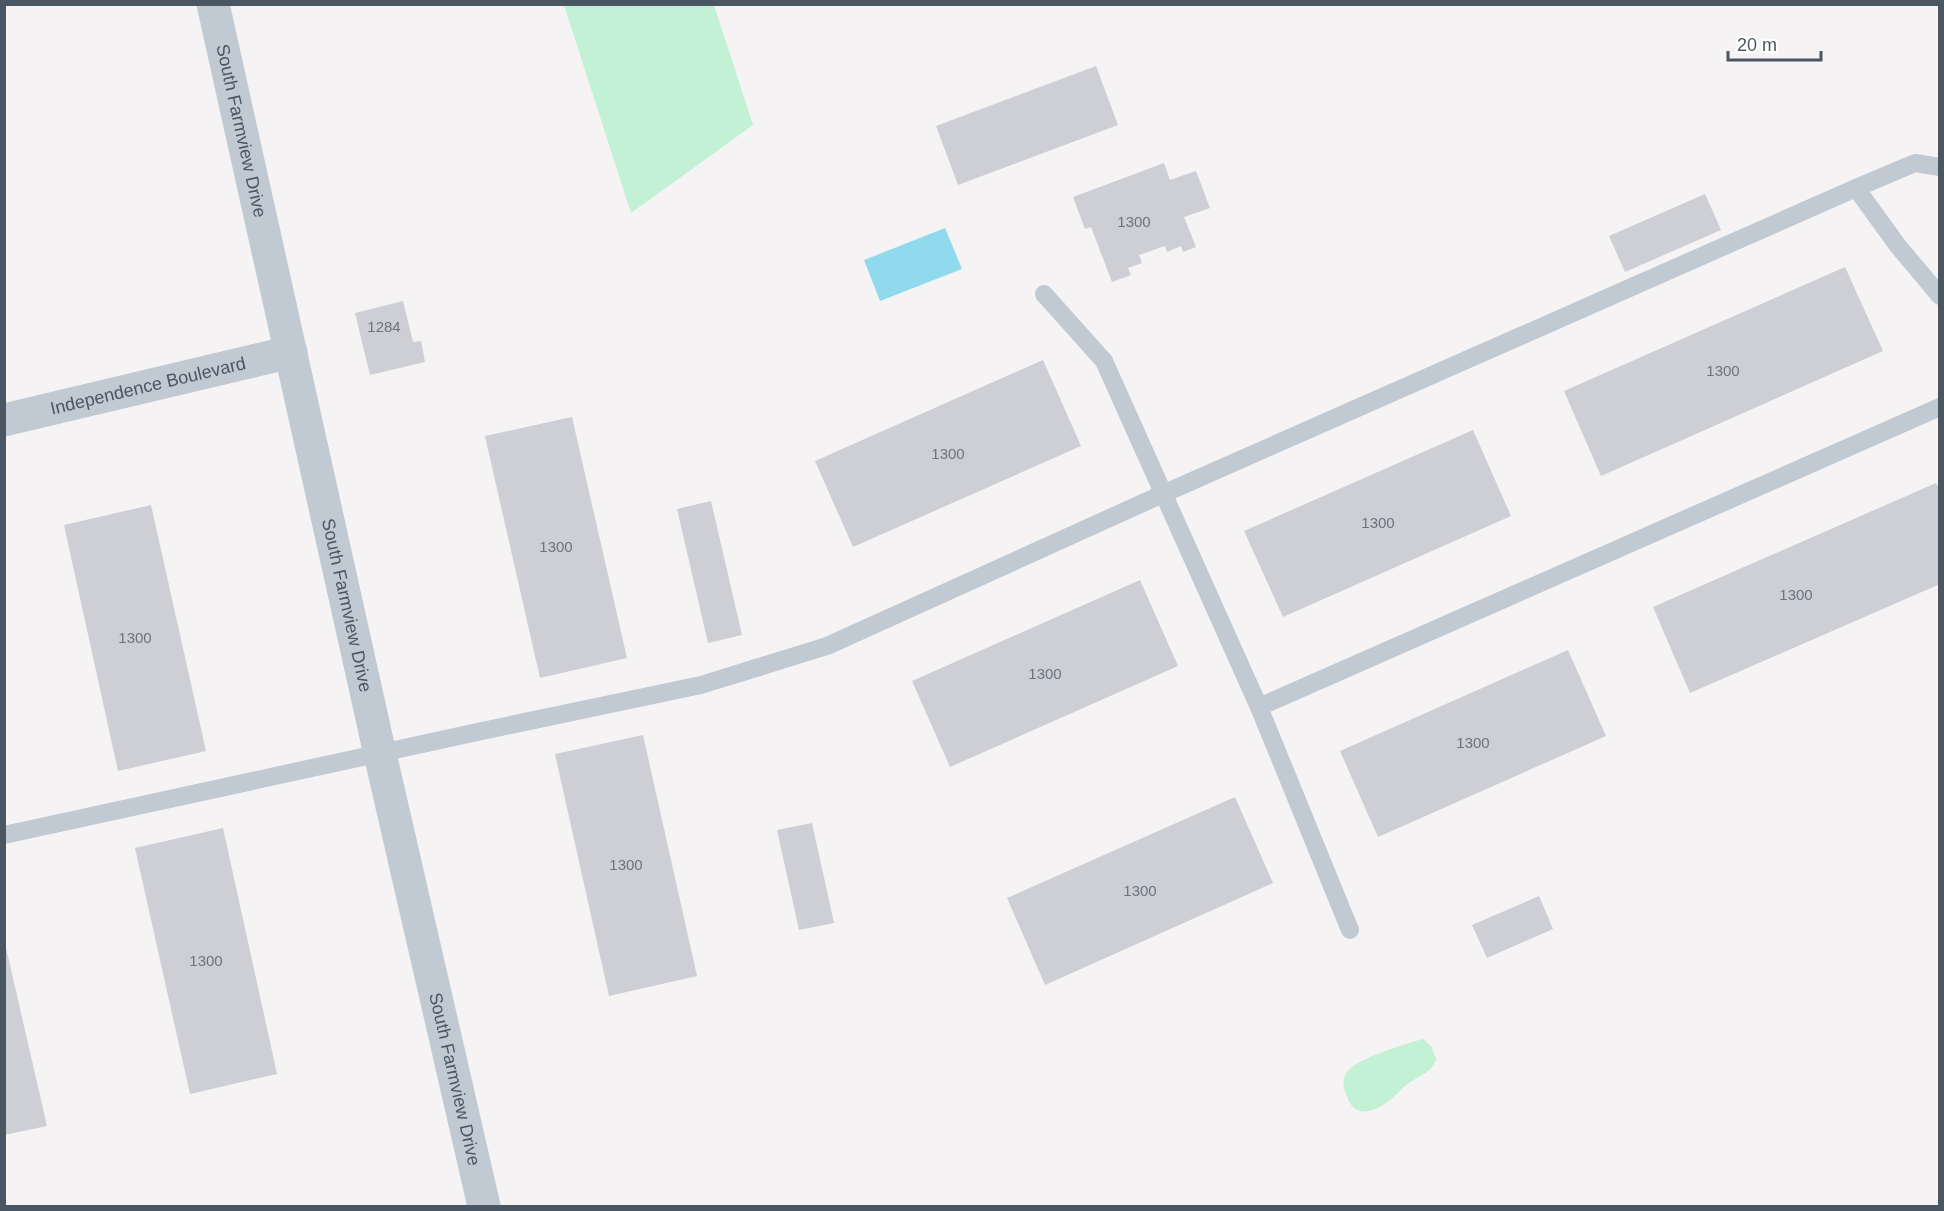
<svg xmlns="http://www.w3.org/2000/svg" width="1944" height="1211" font-family="Helvetica,sans-serif">
<style>
.green{fill:#c3f1d5}
.water{fill:#90daee}
.building{fill:#cdcfd5}
.lines{fill:none;stroke-linecap:round;stroke-linejoin:round}
.service{stroke:#c1cad2;stroke-width:18}
.minor{stroke:#c1cad2;stroke-width:33}
.labels{text-anchor:middle;stroke-width:4.5;stroke-linejoin:round;paint-order:stroke}
.number-label{font-size:15px;fill:#6b747e}
.street-label{font-size:18px;fill:#4a5661;stroke:#fff}
</style>
<rect width="100%" height="100%" fill="#f5f3f3"/>
<!-- green -->
<g class="green">
<polygon points="564,5 714,5 753,125 631,213"/>
<path d="M1423,1039L1431,1046L1436,1059C1431,1074 1418,1076 1406,1085C1400,1090 1395,1097 1389,1101C1372,1114 1353,1118 1346,1094C1343,1087 1342,1079 1347,1072C1356,1058 1406,1044 1423,1039Z"/>
</g>
<!-- water -->
<polygon class="water" points="945,228 962,269 880,301 864,260"/>
<!-- building -->
<g class="building">
<polygon points="1096,66 1118,125 958,185 936,126"/>
<polygon points="1164,163 1170,180 1196,171 1210,208 1184,217 1196,247 1183,252 1181,246 1167,252 1165,246 1139,255 1142,263 1128,268 1131,275 1112,282 1091,227 1085,229 1073,197"/>
<polygon points="1705,194 1721,230 1625,272 1609,236"/>
<polygon points="1845,267 1883,351 1601,476 1564,391"/>
<polygon points="403,301 413,342 421,341 425,362 370,375 355,313"/>
<polygon points="1043,360 1081,446 853,547 815,461"/>
<polygon points="572,417 627,658 540,678 485,436"/>
<polygon points="1473,430 1511,516 1283,617 1244,531"/>
<polygon points="1936,483 1940,490 1940,584 1690,693 1653,607"/>
<polygon points="711,501 742,635 708,643 677,509"/>
<polygon points="151,505 206,751 118,771 64,525"/>
<polygon points="1140,580 1178,666 950,767 912,681"/>
<polygon points="1568,650 1606,736 1378,837 1340,751"/>
<polygon points="643,735 697,976 609,996 555,754"/>
<polygon points="1235,797 1273,883 1045,985 1007,898"/>
<polygon points="812,823 834,923 799,930 777,830"/>
<polygon points="223,828 277,1074 190,1094 135,848"/>
<polygon points="1539,896 1553,929 1487,958 1472,925"/>
<polygon points="4,939 47,1126 4,1135"/>
</g>
<g class="lines">
<!-- service -->
<g class="service">
<polyline points="1856,188 1898,246 1940,296"/>
<polyline points="1044,294 1104,361 1259,707 1350,930"/>
<polyline points="1259,707 1940,407"/>
<polyline points="4,835 482,731 701,685 827,646 1165,493 1856,188 1915,163 1940,167"/>
</g>
<!-- minor -->
<g class="minor">
<path id="s1" d="M213,4L380,754L484,1206"/>
<path id="s2" d="M4,420L291,352"/>
</g>
</g>
<g class="labels">
<!-- number labels -->
<g class="number-label">
<text x="1134" y="227">1300</text>
<text x="384" y="332">1284</text>
<text x="1723" y="376">1300</text>
<text x="948" y="459">1300</text>
<text x="1378" y="528">1300</text>
<text x="556" y="552">1300</text>
<text x="1796" y="600">1300</text>
<text x="135" y="643">1300</text>
<text x="1045" y="679">1300</text>
<text x="1473" y="748">1300</text>
<text x="626" y="870">1300</text>
<text x="1140" y="896">1300</text>
<text x="206" y="966">1300</text>
</g>
<!-- street labels -->
<g class="street-label">
<text dy="6" stroke="none"><textPath href="#s1" startOffset="130">South Farmview Drive</textPath></text>
<text dy="6" stroke="none"><textPath href="#s2" startOffset="148">Independence Boulevard</textPath></text>
<text dy="6" stroke="none"><textPath href="#s1" startOffset="616">South Farmview Drive</textPath></text>
<text dy="6" stroke="none"><textPath href="#s1" startOffset="1102">South Farmview Drive</textPath></text>
</g>
</g>
<!-- border -->
<rect width="1944" height="1211" fill="none" stroke="#4a5661" stroke-width="12"/>
<!-- scale -->
<path d="M1728 51v9h93v-9" fill="none" stroke="#4a5661" stroke-width="3"/>
<text x="1737" y="51" font-size="18" fill="#4a5661" stroke="#ffffff" stroke-width="4.5" paint-order="stroke">20 m</text>
</svg>
